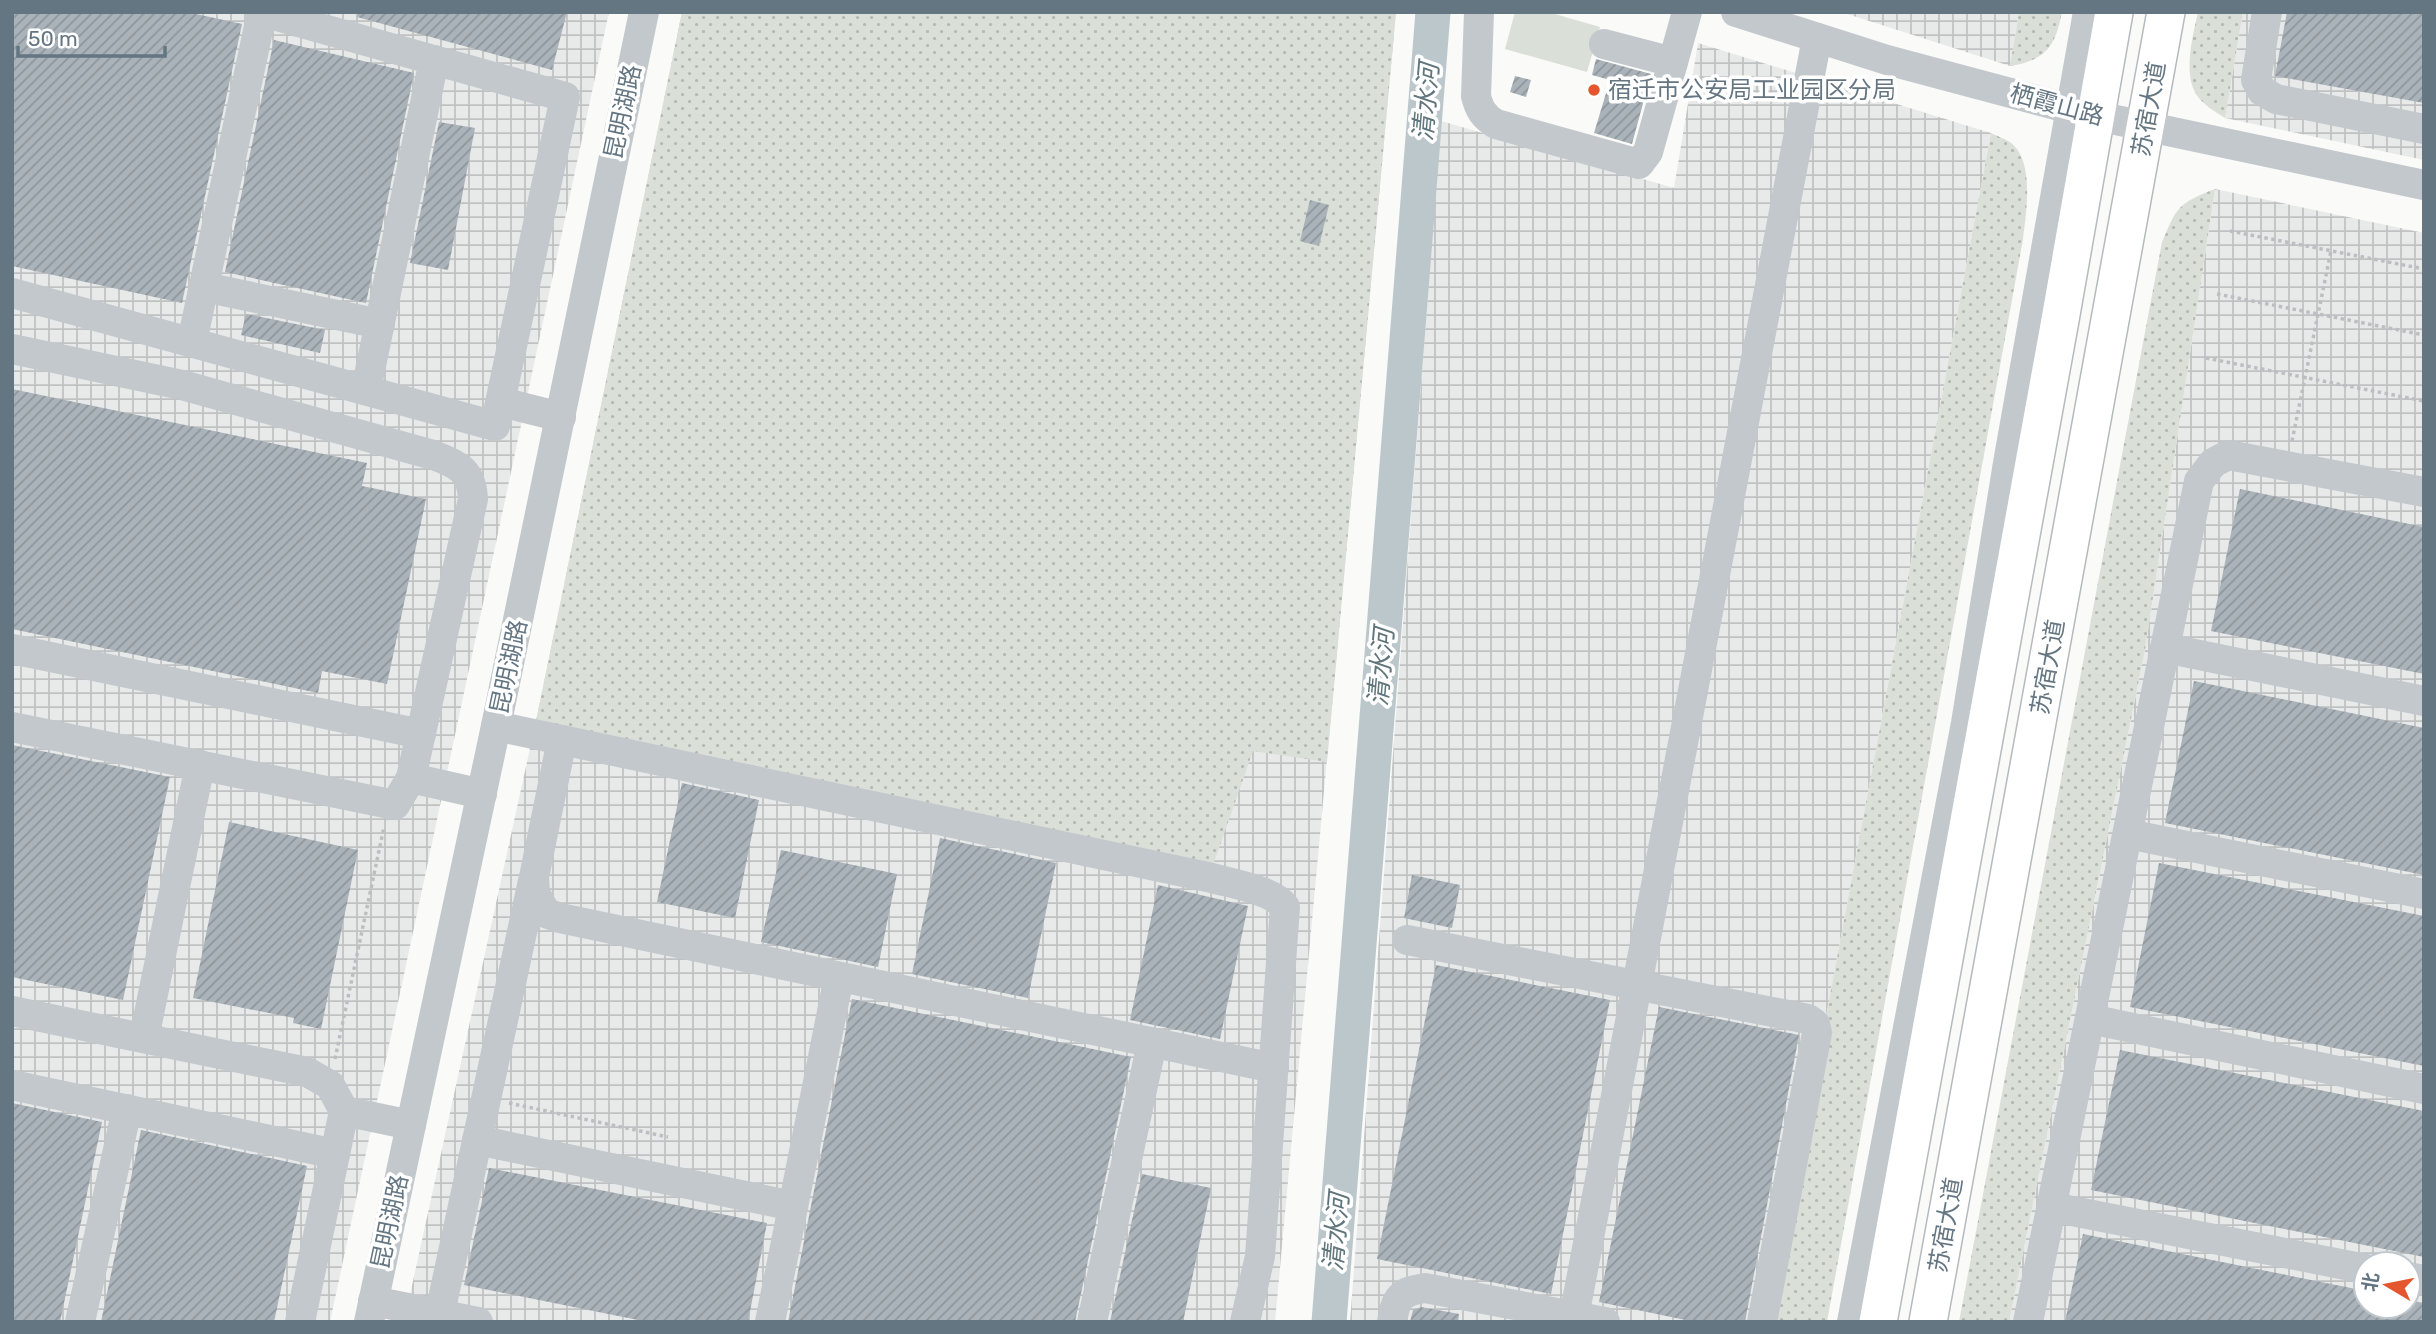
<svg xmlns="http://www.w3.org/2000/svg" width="2436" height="1334" font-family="Rubik,'Noto Sans SC',sans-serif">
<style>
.industrial{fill:url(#industrial-grid);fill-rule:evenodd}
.grass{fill:url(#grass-dots)}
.garden{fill:#dadfd7}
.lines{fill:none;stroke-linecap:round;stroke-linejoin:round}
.river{stroke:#bbc7cb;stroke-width:35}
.building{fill:url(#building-hatch)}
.major-casing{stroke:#b5babe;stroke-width:40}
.path{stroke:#bbbfc2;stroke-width:3.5;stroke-dasharray:3.5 3.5;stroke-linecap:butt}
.minor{stroke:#c3c8cc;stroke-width:30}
.major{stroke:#fff;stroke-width:37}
.poi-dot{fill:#e4572e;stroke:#fff;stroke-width:2.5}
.labels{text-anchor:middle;stroke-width:7;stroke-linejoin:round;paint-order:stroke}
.poi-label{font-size:24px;fill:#657683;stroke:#fff;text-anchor:start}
.street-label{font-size:24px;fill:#657683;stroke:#fff}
.water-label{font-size:26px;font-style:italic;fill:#60757c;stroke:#fff}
</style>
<defs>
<pattern id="industrial-grid" width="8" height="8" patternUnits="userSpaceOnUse" patternTransform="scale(1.75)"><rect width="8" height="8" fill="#e8e9e9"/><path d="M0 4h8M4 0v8" fill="none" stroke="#c0c1c2"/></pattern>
<pattern id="grass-dots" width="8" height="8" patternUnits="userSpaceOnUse" patternTransform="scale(1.75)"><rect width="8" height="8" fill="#dadfd7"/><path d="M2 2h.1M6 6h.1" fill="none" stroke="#b4b9b4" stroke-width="1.8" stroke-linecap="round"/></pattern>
<pattern id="building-hatch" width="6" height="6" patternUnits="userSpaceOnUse" patternTransform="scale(1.75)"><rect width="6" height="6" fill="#aab3b9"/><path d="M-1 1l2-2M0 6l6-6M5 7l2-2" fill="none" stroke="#8e969c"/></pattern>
</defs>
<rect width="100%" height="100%" fill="#fafaf8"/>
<!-- industrial -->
<g class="industrial">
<polygon points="12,12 609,12 330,1322 12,1322"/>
<polygon points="682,12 1396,12 1275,1322 404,1322 536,721"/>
<polygon points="1841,12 2019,12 2010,66"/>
<polygon points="2243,12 2424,12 2424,160 2225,118"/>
<polygon points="1698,43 1991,133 1769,1322 1350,1322 1441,121 1674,188"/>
<path d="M2215,189L2424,233V1322H2009L2145,650ZM2366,1264H2408V1306H2366Z"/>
</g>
<!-- grass -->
<g class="grass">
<polygon points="682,12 1396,12 1327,762 1253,751 1212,868 536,721"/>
<path d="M2019,12H2062C2055,47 2046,60 2010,66Z"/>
<path d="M2198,12H2243L2225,118C2213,110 2198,102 2193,88C2185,65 2193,35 2198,12Z"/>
<path d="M1991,133C1997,136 2006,139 2011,143C2035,162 2026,213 2023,239L1827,1322H1769Z"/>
<path d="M2215,189L2145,650L2009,1322H1959L2162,242C2177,206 2179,203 2215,189Z"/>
</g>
<!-- garden -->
<polygon class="garden" points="1515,12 1548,12 1600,27 1587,72 1505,49"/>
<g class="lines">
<!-- river -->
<polyline class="river" points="1329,1322 1433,12"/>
</g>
<!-- building -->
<g class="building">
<polygon points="12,12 187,12 242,24 182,303 12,266"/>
<polygon points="358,12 567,12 552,70 357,17"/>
<polygon points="2287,12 2424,12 2424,103 2275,76"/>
<polygon points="274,40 414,73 366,303 225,272"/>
<polygon points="1596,59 1651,74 1632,144 1594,133 1610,80 1592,75"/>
<polygon points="1515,76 1531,80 1526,97 1510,92"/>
<polygon points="439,122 475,128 448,270 410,263"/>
<polygon points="1310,200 1329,205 1319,246 1300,241"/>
<polygon points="246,314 325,330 320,353 241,335"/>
<polygon points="12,389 367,463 362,486 426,499 387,684 322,671 318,693 12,629"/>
<polygon points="2240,489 2424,527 2424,674 2211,631"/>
<polygon points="2194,681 2424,728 2424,875 2165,823"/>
<polygon points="12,745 170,777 123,1000 12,977"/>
<polygon points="682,783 759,800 735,918 657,902"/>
<polygon points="229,822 358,850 321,1029 293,1023 294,1018 193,998"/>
<polygon points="940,838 1056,863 1028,998 912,974"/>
<polygon points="781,850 897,874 878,967 761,942"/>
<polygon points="2159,863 2424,916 2424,1066 2130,1007"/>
<polygon points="1412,875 1460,885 1452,928 1404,918"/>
<polygon points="1158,885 1248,906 1220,1039 1130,1020"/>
<polygon points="1436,965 1610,1000 1551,1294 1377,1259"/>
<polygon points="852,999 1131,1057 1075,1322 788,1322"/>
<polygon points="1659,1007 1799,1035 1745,1322 1695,1322 1599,1302"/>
<polygon points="2120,1050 2424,1111 2424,1257 2091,1190"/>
<polygon points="12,1103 102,1122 60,1322 12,1322"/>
<polygon points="141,1130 307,1166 274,1322 101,1322"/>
<polygon points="489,1168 767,1223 748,1322 648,1322 464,1285"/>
<polygon points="1142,1174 1211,1188 1183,1322 1110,1322"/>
<polygon points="2083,1234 2366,1291 2366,1306 2408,1306 2408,1300 2424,1303 2424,1322 2065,1322"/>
<polygon points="1421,1307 1459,1314 1458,1322 1410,1322 1413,1310"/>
</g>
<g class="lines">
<!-- major casing -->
<g class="major-casing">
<g id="major">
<polyline points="1878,1322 2060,320 2114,12"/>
<polyline points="1928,1322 2166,12"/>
</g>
</g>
<!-- path -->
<g class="path">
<polyline points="2230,231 2424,269"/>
<polyline points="2217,294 2424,335"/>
<polyline points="2206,358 2424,401"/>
<polyline points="2292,441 2331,251"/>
<polyline points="335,1059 384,827"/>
<polyline points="509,1103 668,1137"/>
</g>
<!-- minor -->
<g class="minor">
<path d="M1479,12L1476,96C1479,109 1484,117 1496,124L1639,164L1648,152L1687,12"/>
<polyline points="1736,12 1887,60 2097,116 2424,185"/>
<polyline points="2267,12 2256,80 2262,91 2276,99 2424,129"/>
<polyline points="1604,44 1673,62"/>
<polyline points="204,287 380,324"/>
<polyline points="12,293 495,426 565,97 263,12"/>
<polyline points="192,342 262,12"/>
<path d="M12,349L182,385L433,455C458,464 472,471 473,499L411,778L482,794"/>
<polyline points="366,390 434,60"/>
<polyline points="501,402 561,417"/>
<polyline points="2165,648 2424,701"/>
<polyline points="12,649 421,734"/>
<path d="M496,726L1212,878C1233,884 1273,890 1285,907L1260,1256L1245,1322"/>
<polyline points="12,727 395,805 411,778"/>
<polyline points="562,740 534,877 535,893 546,913 560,918 1274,1068"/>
<polyline points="2128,834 2424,894"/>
<polyline points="1407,940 1808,1019 1815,1024 1817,1033 1762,1322"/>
<polyline points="12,1011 307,1072 330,1085 344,1111"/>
<polyline points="2090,1019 2424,1089"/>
<polyline points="144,1038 200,765"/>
<polyline points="12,1085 335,1154"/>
<polyline points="477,1140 793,1206"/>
<polyline points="2052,1207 2366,1269"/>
<polyline points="2408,1277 2424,1280"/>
<polyline points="373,1301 478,1322"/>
<polyline points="80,1322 127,1109"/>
<polyline points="300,1322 344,1111 411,1125"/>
<polyline points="369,1322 496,726 644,12"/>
<polyline points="438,1322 533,881"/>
<polyline points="770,1322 839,977"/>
<polyline points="1092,1322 1152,1043"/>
<path d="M1392,1322C1396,1297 1400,1292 1425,1288L1605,1322"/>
<polyline points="1573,1322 1817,38"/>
<polyline points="1852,1322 1966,723 2008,463 2088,12"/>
<polyline points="2028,1322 2199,481 2213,463 2228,455 2424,492"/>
</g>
<!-- major -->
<use href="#major" class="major"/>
</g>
<!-- markers -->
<circle class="poi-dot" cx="1594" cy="90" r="7"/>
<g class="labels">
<!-- poi labels -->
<g class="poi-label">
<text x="1608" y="98">宿迁市公安局工业园区分局</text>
</g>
<!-- street labels -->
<g class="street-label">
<text transform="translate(2057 105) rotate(15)" y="8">栖霞山路</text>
<text transform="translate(2149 109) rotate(-80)" y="8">苏宿大道</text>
<text transform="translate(623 112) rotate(-78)" y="8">昆明湖路</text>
<text transform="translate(509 667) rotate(-78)" y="8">昆明湖路</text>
<text transform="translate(2048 667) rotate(-80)" y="8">苏宿大道</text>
<text transform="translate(390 1222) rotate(-78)" y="8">昆明湖路</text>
<text transform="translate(1946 1225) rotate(-80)" y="8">苏宿大道</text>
</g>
<!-- water labels -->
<g class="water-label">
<text transform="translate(1426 102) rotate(-85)" y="9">清水河</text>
<text transform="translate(1381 667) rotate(-85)" y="9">清水河</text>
<text transform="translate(1336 1232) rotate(-85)" y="9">清水河</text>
</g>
</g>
<!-- border -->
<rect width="2436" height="1334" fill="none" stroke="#657683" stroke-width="28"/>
<!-- north arrow -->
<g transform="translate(2387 1285) rotate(280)"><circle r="33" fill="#ffffff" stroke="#c1c8cd" stroke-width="2"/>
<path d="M0-5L12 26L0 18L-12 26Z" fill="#e4572e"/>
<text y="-10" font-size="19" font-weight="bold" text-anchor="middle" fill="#657683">北</text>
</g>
<!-- scale -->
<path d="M18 46v10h147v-10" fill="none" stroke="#657683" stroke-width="3.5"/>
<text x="28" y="46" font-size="21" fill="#657683" stroke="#ffffff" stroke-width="5" paint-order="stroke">50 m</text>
</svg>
